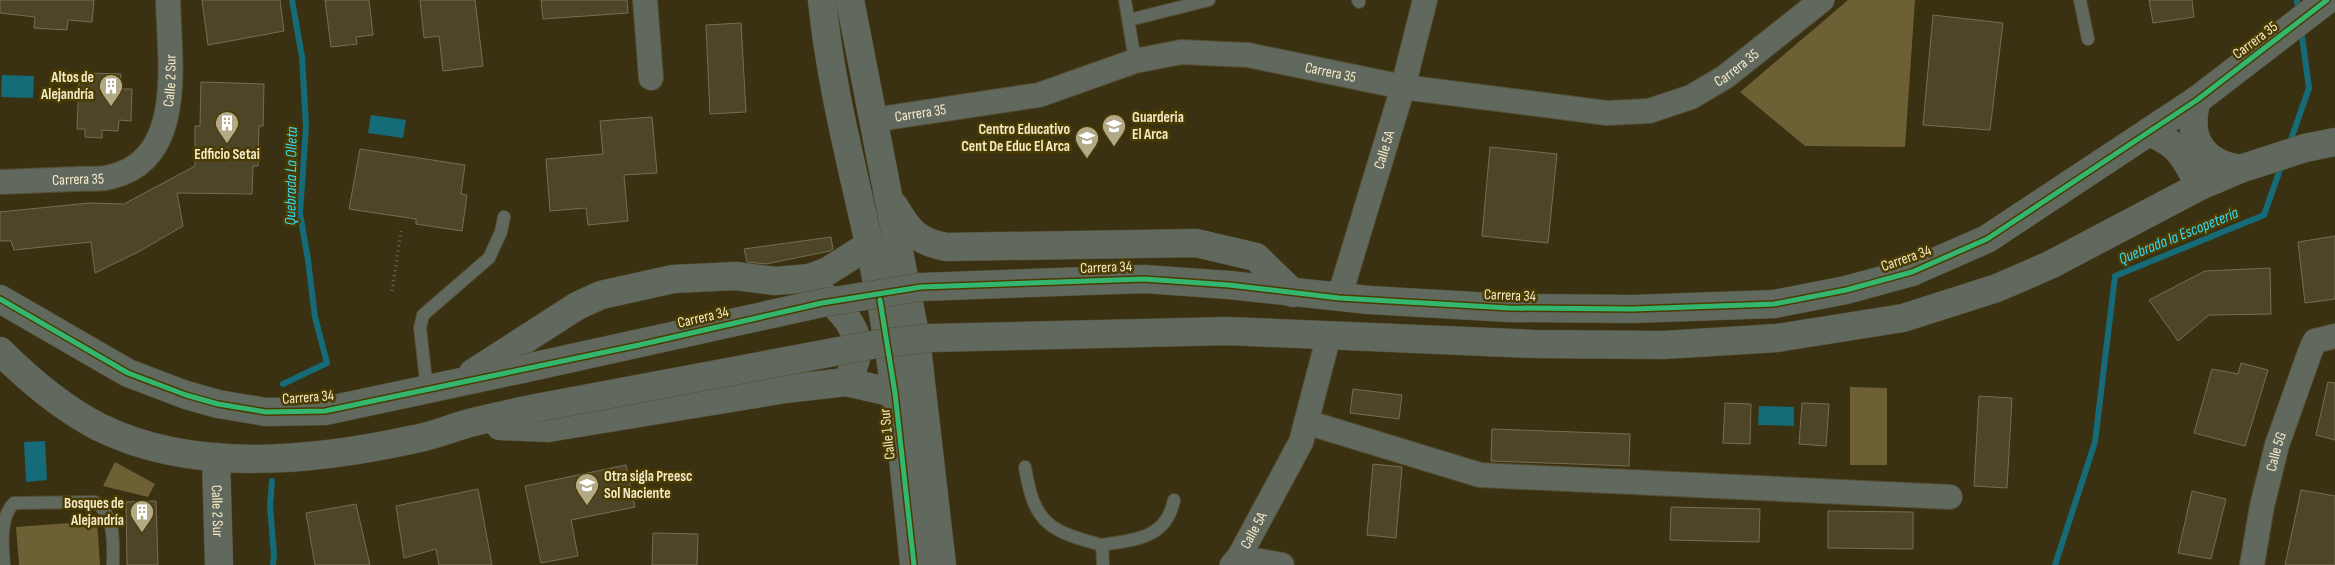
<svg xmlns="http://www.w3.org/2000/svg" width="2335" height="565" font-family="'Sofia Sans Condensed',sans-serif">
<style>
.green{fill:#6d6035}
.water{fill:#166b78}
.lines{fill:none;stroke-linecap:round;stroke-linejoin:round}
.stream{stroke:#166b78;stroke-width:6}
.building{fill:#4c4528;stroke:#766e52}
.service-casing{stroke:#534d31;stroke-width:14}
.minor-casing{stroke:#534d31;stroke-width:26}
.tertiary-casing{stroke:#534d31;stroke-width:29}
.path{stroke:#6c6e61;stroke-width:3;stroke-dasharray:1 4;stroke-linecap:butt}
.service{stroke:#61685e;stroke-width:12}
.minor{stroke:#61685e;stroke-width:24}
.tertiary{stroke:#61685e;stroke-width:28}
.tertiary-bridge-casing{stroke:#534d31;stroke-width:29;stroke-linecap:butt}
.tertiary-bridge{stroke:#61685e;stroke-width:28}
.cycleway-casing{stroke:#4a3b00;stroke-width:8}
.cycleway{stroke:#33b770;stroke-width:5}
.labels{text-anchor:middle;stroke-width:5;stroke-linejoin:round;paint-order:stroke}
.street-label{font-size:15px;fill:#f3e9c6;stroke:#4a3b00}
.poi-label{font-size:15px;font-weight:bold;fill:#f3e9c6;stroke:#4a3b00;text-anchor:end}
.water-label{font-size:16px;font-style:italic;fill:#32dbf9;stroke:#4a3b00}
</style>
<rect width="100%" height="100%" fill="#393111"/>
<!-- green -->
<g class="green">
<polygon points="1848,0 1915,0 1905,147 1805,146 1740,92"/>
<polygon points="1850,387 1887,388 1887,465 1850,465"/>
<polygon points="115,462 155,484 148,497 103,486"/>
<polygon points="97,521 100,565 19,565 16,527"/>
</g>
<!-- water -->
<g class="water">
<polygon points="2,75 34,76 33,98 1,97"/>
<polygon points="371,115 406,120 403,138 368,133"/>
<polygon points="1759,406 1794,407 1794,426 1758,425"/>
<polygon points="45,441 47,480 26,482 24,442"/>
</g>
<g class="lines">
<!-- stream -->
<g class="stream">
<polyline points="2297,0 2298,12"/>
<polyline points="2289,145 2309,88 2301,29"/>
<polyline points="283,384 327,363 315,317 308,260 300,213 306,126 302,57 292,0"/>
<polyline points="272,481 270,506 274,555 273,565"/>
<polyline points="2055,565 2095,442 2115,276 2264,215 2282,164"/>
</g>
</g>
<!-- building -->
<g class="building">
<polygon points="0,0 94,0 92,22 68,20 67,30 34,28 35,17 0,13"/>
<polygon points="202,0 280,0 284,31 208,45"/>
<polygon points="325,0 369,0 373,35 356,37 357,44 331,47"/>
<polygon points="420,0 475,0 483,66 443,71 439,36 424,38"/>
<polygon points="541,0 627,0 628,13 543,19"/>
<polygon points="2149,0 2192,0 2194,17 2153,23"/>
<polygon points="1933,15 2003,23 1990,130 1923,125"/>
<polygon points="741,23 746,112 710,114 706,25"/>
<polygon points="87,73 121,74 120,89 132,89 131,121 119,120 118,131 102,130 102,138 85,137 85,129 77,129 79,79 87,79"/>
<polygon points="201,82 264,84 263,126 259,126 258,166 253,166 252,194 177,193 183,226 140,251 95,273 91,242 14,250 11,241 0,241 0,212 89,203 124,204 195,166 195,126 200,126"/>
<polygon points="652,117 657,173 624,175 628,221 588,225 586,208 550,211 546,159 603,154 600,121"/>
<polygon points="1490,147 1557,154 1548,243 1482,236"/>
<polygon points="360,149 465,165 461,194 467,195 462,231 416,224 416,219 349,209"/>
<polygon points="2335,236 2335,299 2305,303 2298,242"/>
<polygon points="831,237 833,249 830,251 766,264 747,262 744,249"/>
<polygon points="2270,268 2271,314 2209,315 2178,341 2149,300 2205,271"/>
<polygon points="2241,363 2268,370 2245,446 2194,433 2212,369 2238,374"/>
<polygon points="2328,382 2335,383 2335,440 2316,435"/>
<polygon points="1353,389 1402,395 1399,419 1350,413"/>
<polygon points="1979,396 2012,398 2007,488 1974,486"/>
<polygon points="1725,403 1751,404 1750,444 1723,443"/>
<polygon points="1802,403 1829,404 1826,446 1799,444"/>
<polygon points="1492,429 1630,434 1629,466 1491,461"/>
<polygon points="1373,464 1402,467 1396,538 1367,535"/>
<polygon points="626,465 635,507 571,520 578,556 541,563 525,486"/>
<polygon points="478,489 492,565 439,565 436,549 404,558 396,506"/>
<polygon points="2301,490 2335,496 2335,565 2285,565"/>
<polygon points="2192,491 2226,499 2211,559 2178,553"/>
<polygon points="156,501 158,565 127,565 126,502"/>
<polygon points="356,504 370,565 315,565 306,513"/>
<polygon points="1671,507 1760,509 1759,542 1670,540"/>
<polygon points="1828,511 1913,512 1913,549 1828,548"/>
<polygon points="653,533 698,534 697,565 652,565"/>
</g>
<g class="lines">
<!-- service casing -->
<g class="service-casing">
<g id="service">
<polyline points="1125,0 1135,61"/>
<polyline points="1358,0 1359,2"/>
<polyline points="2080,0 2088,39"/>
<polyline points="1129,20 1209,0"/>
<polyline points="427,389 420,328 423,315 489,258 501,232 504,217"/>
<path d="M1025,467C1034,523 1048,531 1102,545"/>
<path d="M4,565C2,544 0,516 14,503L95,502C116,516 113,543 113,565"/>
<path d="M1103,565L1102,545C1136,539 1166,539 1174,500"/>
</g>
</g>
<!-- minor casing -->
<g class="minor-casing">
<g id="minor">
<polyline points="645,0 651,78"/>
<path id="s1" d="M873,120L1039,95L1135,61L1181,52L1248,55L1403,87L1607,113L1649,111L1691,97L1725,77L1822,0"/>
<path id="s2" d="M0,182C25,181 51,180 76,179C87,178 100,180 110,177C187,160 169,59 168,0"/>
<path id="s3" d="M1339,298L1403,87L1425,0"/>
<polyline points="1306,422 1480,475 1950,497"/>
<polyline points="1239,557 1282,565"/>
<path id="s4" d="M1232,565L1239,557L1301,442L1329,335"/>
<path id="s5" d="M2252,565L2262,506L2277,445L2310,352L2315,341L2335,336"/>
</g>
</g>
<!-- tertiary casing -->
<g class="tertiary-casing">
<g id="tertiary">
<path d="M822,0C832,102 862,201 881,302C897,389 905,477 914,565"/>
<polyline points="850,0 916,339 942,565"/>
<path d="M2197,100C2186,137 2201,163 2240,169"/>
<path d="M2149,132C2181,145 2184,157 2200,186"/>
<path d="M894,206C909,231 916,241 946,247L1196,243L1256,257L1293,293"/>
<polyline points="921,287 1144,279 1229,285 1369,300 1509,308 1633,309 1774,304 1846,290 1912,272 1987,239 2197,100 2327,0"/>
<path d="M815,288C841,309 869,333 852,370"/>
<polyline points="0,299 128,373 186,395 218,404 266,412 325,411 522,369"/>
<polyline points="930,338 1228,331 1535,344 1663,345 1777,338 1903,318 1997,288 2050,265 2200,186 2240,169 2305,148 2335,142"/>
<path d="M0,351C29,380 62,408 99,427C194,474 315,461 415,439C432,436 449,429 466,424C489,418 513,413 536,408"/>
<polyline points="473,373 577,306 601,295 673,279 736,276 775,281 810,278 828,271 869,245"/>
<polyline points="500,426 548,428 785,389 846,382 895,393"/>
<path id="s6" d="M216,457L219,565"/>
</g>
</g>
<!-- path -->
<polyline class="path" points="392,291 401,231"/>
<!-- service -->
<use href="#service" class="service"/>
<!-- minor -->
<use href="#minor" class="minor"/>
<!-- tertiary -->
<use href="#tertiary" class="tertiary"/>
<!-- tertiary-bridge casing -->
<g class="tertiary-bridge-casing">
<g id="tertiary-bridge">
<polyline points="522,369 822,303 921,287"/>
<polyline points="536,408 877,344 930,338"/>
</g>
</g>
<!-- tertiary-bridge -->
<use href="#tertiary-bridge" class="tertiary-bridge"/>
<!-- cycleway casing -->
<g class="cycleway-casing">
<g id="cycleway">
<polyline points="0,299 128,373 186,395 218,404 266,412 325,411 639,345 822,303 921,287 1144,279 1229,285 1339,298 1509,308 1633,309 1774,304 1846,290 1912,272 1987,239 2197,100 2327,0"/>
<polyline points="880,300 895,393 914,565"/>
</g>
</g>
<!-- cycleway -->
<use href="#cycleway" class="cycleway"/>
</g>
<!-- icons -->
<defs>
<g id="building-pin" transform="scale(1.25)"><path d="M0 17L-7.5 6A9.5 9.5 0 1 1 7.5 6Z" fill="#b2a987" stroke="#4a3b00"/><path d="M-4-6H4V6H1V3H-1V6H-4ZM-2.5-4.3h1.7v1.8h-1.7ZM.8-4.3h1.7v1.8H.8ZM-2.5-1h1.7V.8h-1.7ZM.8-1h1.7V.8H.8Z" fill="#fff"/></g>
<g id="school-pin" transform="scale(1.25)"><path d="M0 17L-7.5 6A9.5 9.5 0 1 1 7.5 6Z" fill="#b2a987" stroke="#4a3b00"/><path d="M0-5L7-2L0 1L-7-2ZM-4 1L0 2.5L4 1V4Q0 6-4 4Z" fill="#fff"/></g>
</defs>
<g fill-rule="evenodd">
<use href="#building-pin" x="111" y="86"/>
<use href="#building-pin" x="227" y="123"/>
<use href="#school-pin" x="1114" y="126"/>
<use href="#school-pin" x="1087" y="138"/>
<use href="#school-pin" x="587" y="485"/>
<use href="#building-pin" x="142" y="512"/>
</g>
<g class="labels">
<!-- street labels -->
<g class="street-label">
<text transform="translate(2255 40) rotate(-37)" y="5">Carrera 35</text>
<text dy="5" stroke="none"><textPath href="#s1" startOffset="888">Carrera 35</textPath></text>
<text dy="5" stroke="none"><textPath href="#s1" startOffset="468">Carrera 35</textPath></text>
<text dy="5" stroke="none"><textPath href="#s2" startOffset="234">Calle 2 Sur</textPath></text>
<text dy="5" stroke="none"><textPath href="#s1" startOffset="48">Carrera 35</textPath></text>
<text dy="5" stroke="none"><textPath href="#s3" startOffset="155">Calle 5A</textPath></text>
<text dy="5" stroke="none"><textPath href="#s2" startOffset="78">Carrera 35</textPath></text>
<text transform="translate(1906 258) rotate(-19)" y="5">Carrera 34</text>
<text transform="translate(1106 267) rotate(-2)" y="5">Carrera 34</text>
<text transform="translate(1510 295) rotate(2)" y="5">Carrera 34</text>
<text transform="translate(703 317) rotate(-13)" y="5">Carrera 34</text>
<text transform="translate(308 397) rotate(-4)" y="5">Carrera 34</text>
<text transform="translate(887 434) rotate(-96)" y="5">Calle 1 Sur</text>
<text dy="5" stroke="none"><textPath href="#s5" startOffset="116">Calle 5G</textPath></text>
<text dy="5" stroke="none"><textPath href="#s6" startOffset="54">Calle 2 Sur</textPath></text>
<text dy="5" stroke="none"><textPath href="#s4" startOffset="41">Calle 5A</textPath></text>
</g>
<!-- poi labels -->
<g class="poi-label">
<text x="94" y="82">Altos de<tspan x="94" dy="17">Alejandría</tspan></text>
<text x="1132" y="122" text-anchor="start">Guarderia<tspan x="1132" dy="17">El Arca</tspan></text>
<text x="1070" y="134">Centro Educativo<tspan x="1070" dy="17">Cent De Educ El Arca</tspan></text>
<text x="227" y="159" text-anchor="middle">Edficio Setai</text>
<text x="604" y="481" text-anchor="start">Otra sigla Preesc<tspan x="604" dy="17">Sol Naciente</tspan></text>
<text x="124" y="508">Bosques de<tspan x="124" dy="17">Alejandría</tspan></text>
</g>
<!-- water labels -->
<g class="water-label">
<text transform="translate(290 176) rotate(-89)" y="6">Quebrada La Olleta</text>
<text transform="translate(2178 235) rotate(-22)" y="6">Quebrada la Escopetería</text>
</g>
</g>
</svg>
